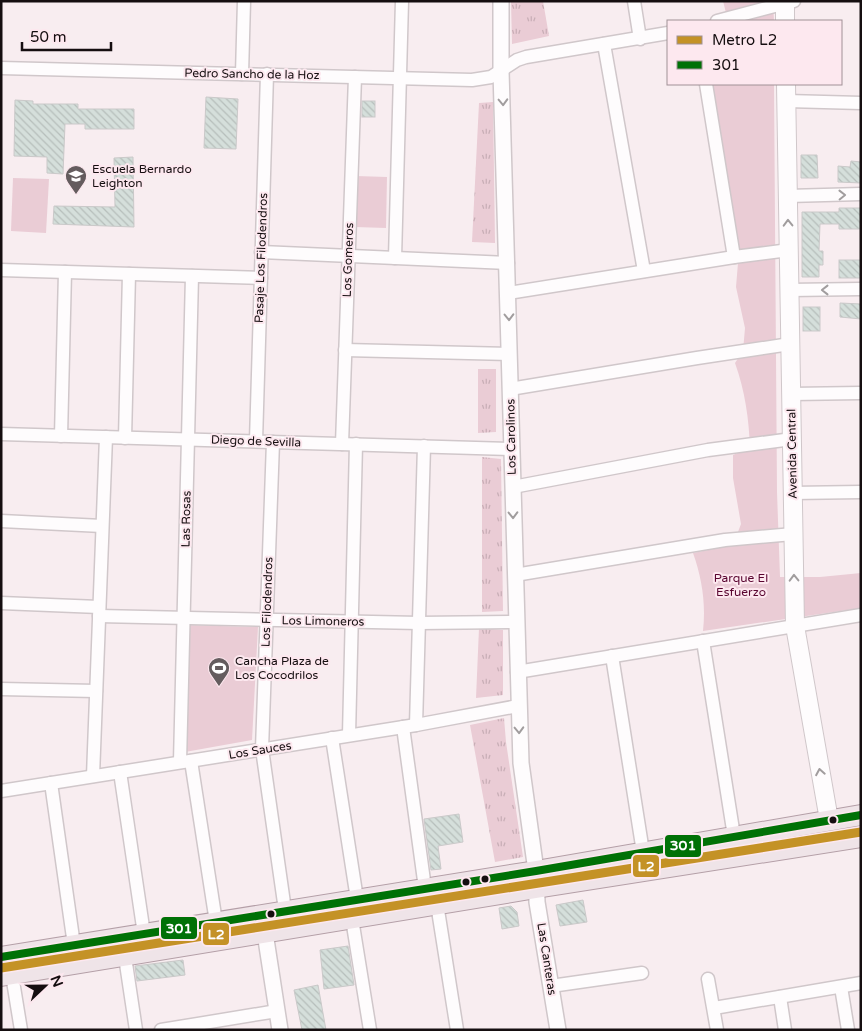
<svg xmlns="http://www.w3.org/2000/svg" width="862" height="1031" font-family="'Varela Round',sans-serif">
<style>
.grass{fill:url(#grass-tufts)}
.green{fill:#eaccd5}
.building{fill:url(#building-back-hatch);stroke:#cac9c9}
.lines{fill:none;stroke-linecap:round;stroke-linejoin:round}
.minor-casing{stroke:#d0c7ca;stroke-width:15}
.tertiary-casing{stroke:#d0c7ca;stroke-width:18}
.secondary-casing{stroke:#d0c7ca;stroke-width:20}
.primary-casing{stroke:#b49fa7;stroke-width:22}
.minor{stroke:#fefcfd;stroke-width:12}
.tertiary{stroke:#fefcfd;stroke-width:15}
.secondary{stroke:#fefcfd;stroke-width:18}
.primary{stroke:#efe4e8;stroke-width:20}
.bus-1-casing{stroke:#fde8ef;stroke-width:11}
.bus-1{stroke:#007106;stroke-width:8}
.metro-1-casing{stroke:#fde8ef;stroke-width:12}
.metro-1{stroke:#c49226;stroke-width:9}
.oneway{stroke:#a19d9e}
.bus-dot{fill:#150e10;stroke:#fde8ef;stroke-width:2}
.labels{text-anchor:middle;stroke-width:4;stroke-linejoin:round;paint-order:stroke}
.street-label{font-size:12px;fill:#150e10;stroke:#fde8ef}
.poi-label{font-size:12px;fill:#150e10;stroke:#fde8ef;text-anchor:start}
.park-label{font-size:12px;fill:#590530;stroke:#fde8ef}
.line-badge{stroke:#fde8ef;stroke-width:2}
.badge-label{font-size:14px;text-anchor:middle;font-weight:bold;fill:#fff}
</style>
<defs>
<pattern id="grass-tufts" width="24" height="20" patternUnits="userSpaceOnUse" patternTransform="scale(1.25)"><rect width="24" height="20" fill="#eaccd5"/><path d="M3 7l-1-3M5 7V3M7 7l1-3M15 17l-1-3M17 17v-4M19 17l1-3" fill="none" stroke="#c8aeb6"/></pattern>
<pattern id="building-back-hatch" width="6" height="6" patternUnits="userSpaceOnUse" patternTransform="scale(1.25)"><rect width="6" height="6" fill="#d5dfdb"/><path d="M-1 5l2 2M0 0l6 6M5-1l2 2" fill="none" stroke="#b6bebb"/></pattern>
</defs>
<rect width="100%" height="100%" fill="#f8edf0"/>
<!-- grass -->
<g class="grass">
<polygon points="511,1 543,1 549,36 512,44"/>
<polygon points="493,102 495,243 472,242 479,103"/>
<polygon points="478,369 496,369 496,432 478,433"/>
<polygon points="482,457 501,459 503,611 482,612"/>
<polygon points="479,628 503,630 503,695 476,698"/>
<polygon points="504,718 506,742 523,857 495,862 470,725"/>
</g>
<!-- green -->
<g class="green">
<polygon points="723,1 773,1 774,21 728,21"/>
<path d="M711,84H774L777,492L780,577H820L861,573V608L703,631C706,604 702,578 693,553L733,545L741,524L733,478V455L750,448C749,419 745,391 735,363L743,351L745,328L736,287L738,263L725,185Z"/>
<polygon points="356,176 387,177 386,228 355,227"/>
<polygon points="13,178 49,179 46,233 11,231"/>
<polygon points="184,625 258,627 252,740 185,752"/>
</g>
<!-- building -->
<g class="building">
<polygon points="206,97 238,99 236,149 204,148"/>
<polygon points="15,100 33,101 33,104 78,104 78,109 134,109 134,129 85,129 85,124 65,124 63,174 47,173 47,157 14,156"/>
<rect x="362" y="101" width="13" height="16"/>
<polygon points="801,155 817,155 818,178 801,178"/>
<polygon points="133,157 134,227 53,224 54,206 115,207 114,158"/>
<polygon points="851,161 861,162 861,183 838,182 838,166 850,167"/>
<polygon points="839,208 861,208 861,229 839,229 839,224 820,224 819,251 823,251 823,265 819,265 819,277 802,277 802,212 839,212"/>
<rect x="839" y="260" width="22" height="18"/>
<polygon points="840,303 861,304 861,319 840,317"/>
<rect x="803" y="307" width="17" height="24"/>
<polygon points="459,814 463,842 438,846 441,869 431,870 424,819"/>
<polygon points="583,900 587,922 560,926 556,905"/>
<polygon points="511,906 517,912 519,926 502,929 499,908"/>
<polygon points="348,946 354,985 324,989 320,950"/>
<polygon points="183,960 185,975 137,981 135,966"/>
<polygon points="318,985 326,1030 302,1030 294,990"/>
</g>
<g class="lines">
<!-- minor casing -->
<g class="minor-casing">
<g id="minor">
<polyline points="634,1 640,39"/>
<polyline points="717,21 794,1"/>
<polyline points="604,44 644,271"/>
<polyline points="1,68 472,80 491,77 517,60 526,57 668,33"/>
<polyline points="242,74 244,1"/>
<polyline points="706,84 734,257"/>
<polyline points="787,101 861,103"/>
<polyline points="788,196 861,194"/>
<polyline points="261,252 508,263"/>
<polyline points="395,258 402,1"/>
<polyline points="1,270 261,278"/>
<polyline points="789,290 861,289"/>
<polyline points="508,293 734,257 789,250"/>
<polyline points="345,350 510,354"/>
<polyline points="510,389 697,358 790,344"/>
<polyline points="791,394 861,393"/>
<polyline points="1,434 512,449"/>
<polyline points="61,436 65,272"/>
<polyline points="125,438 129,274"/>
<polyline points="256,441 267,74"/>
<polyline points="273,442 262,749 285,910"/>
<polyline points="342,444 355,77"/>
<polyline points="513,487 708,450 792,439"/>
<polyline points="792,493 861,492"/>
<polyline points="1,521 102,526"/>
<polyline points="515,575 725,540 793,534"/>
<polyline points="1,603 99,607"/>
<polyline points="99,616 419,623 516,622"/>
<polyline points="703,641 734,836"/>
<polyline points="612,656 643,852"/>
<polyline points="517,672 861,615"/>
<polyline points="1,689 96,691"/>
<polyline points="416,725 424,446"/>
<polyline points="403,727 425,888"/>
<polyline points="349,735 356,444"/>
<polyline points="332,738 357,899"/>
<polyline points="191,761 216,922"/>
<polyline points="180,762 192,276"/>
<polyline points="120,772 144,934"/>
<polyline points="93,776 106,437"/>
<polyline points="51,783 74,945"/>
<polyline points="1,791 416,725 518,706"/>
<polyline points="437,904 457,1030"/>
<polyline points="352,919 370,1030"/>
<polyline points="125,957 136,1030"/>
<polyline points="12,975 21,1030"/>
<polyline points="708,979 717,1030"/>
<polyline points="551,986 642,973"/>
<polyline points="841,987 848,1030"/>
<polyline points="780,997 785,1030"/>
<polyline points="714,1008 861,983"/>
<polyline points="161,1030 277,1011"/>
</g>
</g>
<!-- tertiary casing -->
<g class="tertiary-casing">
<g id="tertiary">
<polyline points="501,1 501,71 521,763 536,871 537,902 558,1030"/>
<polyline points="265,933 280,1030"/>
</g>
</g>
<!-- secondary casing -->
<g class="secondary-casing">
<g id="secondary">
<polyline points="785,1 785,21"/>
<polyline points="786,84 795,626 829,820"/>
</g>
</g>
<!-- primary casing -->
<g class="primary-casing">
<g id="primary">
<polyline points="1,957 536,871 861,815"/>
<polyline points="1,976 536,888 861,837"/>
</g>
</g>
<!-- minor -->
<use href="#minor" class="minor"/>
<!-- tertiary -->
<use href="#tertiary" class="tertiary"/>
<!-- secondary -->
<use href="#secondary" class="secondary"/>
<!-- primary -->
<use href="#primary" class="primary"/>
<!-- bus-1 casing -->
<g class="bus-1-casing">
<polyline id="bus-1" points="1,957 536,871 861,815"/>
</g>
<!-- bus-1 -->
<use href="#bus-1" class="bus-1"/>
<!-- metro-1 casing -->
<g class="metro-1-casing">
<polyline id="metro-1" points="1,968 861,832"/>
</g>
<!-- metro-1 -->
<use href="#metro-1" class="metro-1"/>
</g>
<!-- one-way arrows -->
<defs><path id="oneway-chevron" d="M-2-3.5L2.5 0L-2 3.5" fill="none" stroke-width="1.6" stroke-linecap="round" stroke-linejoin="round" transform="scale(1.25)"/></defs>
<g class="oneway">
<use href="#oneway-chevron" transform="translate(503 102) rotate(88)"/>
<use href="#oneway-chevron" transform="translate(842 195) rotate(-1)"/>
<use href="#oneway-chevron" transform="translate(788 223) rotate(-91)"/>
<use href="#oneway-chevron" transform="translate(825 290) rotate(180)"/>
<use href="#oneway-chevron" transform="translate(509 317) rotate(89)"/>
<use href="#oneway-chevron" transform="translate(513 515) rotate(89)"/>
<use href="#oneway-chevron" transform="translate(794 578) rotate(-91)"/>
<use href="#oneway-chevron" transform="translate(519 730) rotate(88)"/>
<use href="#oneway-chevron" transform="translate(820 772) rotate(-100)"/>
</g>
<!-- icons -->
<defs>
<g id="school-pin" transform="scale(1.125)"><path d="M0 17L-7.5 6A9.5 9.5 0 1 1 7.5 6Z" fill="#645c5e" stroke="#fde8ef"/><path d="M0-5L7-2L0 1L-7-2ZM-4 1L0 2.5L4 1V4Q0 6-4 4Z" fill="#fff"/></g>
<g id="stadium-pin" transform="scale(1.125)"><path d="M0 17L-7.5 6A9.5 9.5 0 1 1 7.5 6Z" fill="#645c5e" stroke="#fde8ef"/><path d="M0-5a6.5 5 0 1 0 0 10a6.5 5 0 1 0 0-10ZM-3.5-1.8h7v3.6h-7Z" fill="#fff"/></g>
</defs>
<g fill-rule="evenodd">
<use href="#school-pin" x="76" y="176"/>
<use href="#stadium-pin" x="219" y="668"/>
</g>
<!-- markers -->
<g class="bus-dot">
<circle cx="833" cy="820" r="4.5"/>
<circle cx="485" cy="879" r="4.5"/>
<circle cx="466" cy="882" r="4.5"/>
<circle cx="271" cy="914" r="4.5"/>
</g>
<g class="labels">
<!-- street labels -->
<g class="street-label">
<text transform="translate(252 74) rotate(1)" y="4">Pedro Sancho de la Hoz</text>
<text transform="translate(261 258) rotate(-88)" y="4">Pasaje Los Filodendros</text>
<text transform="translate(348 260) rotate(-88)" y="4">Los Gomeros</text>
<text transform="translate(511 437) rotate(-91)" y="4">Los Carolinos</text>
<text transform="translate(256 441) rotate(2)" y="4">Diego de Sevilla</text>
<text transform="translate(792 454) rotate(-91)" y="4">Avenida Central</text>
<text transform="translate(186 519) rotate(-89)" y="4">Las Rosas</text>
<text transform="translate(267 602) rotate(-88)" y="4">Los Filodendros</text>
<text transform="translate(323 621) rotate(1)" y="4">Los Limoneros</text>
<text transform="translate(260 750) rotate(-9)" y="4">Los Sauces</text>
<text transform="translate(547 959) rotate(81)" y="4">Las Canteras</text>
</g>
<!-- poi labels -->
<g class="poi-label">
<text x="92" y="173">Escuela Bernardo<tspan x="92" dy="14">Leighton</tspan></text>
<text x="235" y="665">Cancha Plaza de<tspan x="235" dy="14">Los Cocodrilos</tspan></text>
</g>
<!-- park labels -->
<g class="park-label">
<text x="741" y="582">Parque El<tspan x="741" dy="14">Esfuerzo</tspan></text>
</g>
</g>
<g class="line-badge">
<rect x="664" y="834" width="38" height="24" rx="5" fill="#007106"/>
<rect x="632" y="854" width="28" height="24" rx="5" fill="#c49226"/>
<rect x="160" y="916" width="38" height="24" rx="5" fill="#007106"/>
<rect x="202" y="922" width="28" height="24" rx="5" fill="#c49226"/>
</g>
<g class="badge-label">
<text x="683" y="850">301</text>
<text x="646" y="871">L2</text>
<text x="179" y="933">301</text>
<text x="216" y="939">L2</text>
</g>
<!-- border -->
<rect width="862" height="1031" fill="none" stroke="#150e10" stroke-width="5"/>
<!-- legend -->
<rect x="667" y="20" width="175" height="65" fill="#fde8ef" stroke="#a09196"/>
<rect x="677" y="36" width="25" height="8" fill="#c49226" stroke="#a09196"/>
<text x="712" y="45" font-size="15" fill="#150e10">Metro L2</text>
<rect x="677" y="61" width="25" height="8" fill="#007106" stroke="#a09196"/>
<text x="712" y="70" font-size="15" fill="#150e10">301</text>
<!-- north arrow -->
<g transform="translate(45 986) rotate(68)" stroke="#fde8ef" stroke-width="4" paint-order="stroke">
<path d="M0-4L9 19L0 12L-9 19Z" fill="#150e10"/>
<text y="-8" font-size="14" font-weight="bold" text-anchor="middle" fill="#150e10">N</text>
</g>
<!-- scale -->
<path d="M22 42v8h89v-8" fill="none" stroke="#150e10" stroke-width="2.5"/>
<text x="30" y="42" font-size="15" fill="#150e10" stroke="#fde8ef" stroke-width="4" paint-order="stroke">50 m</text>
</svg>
